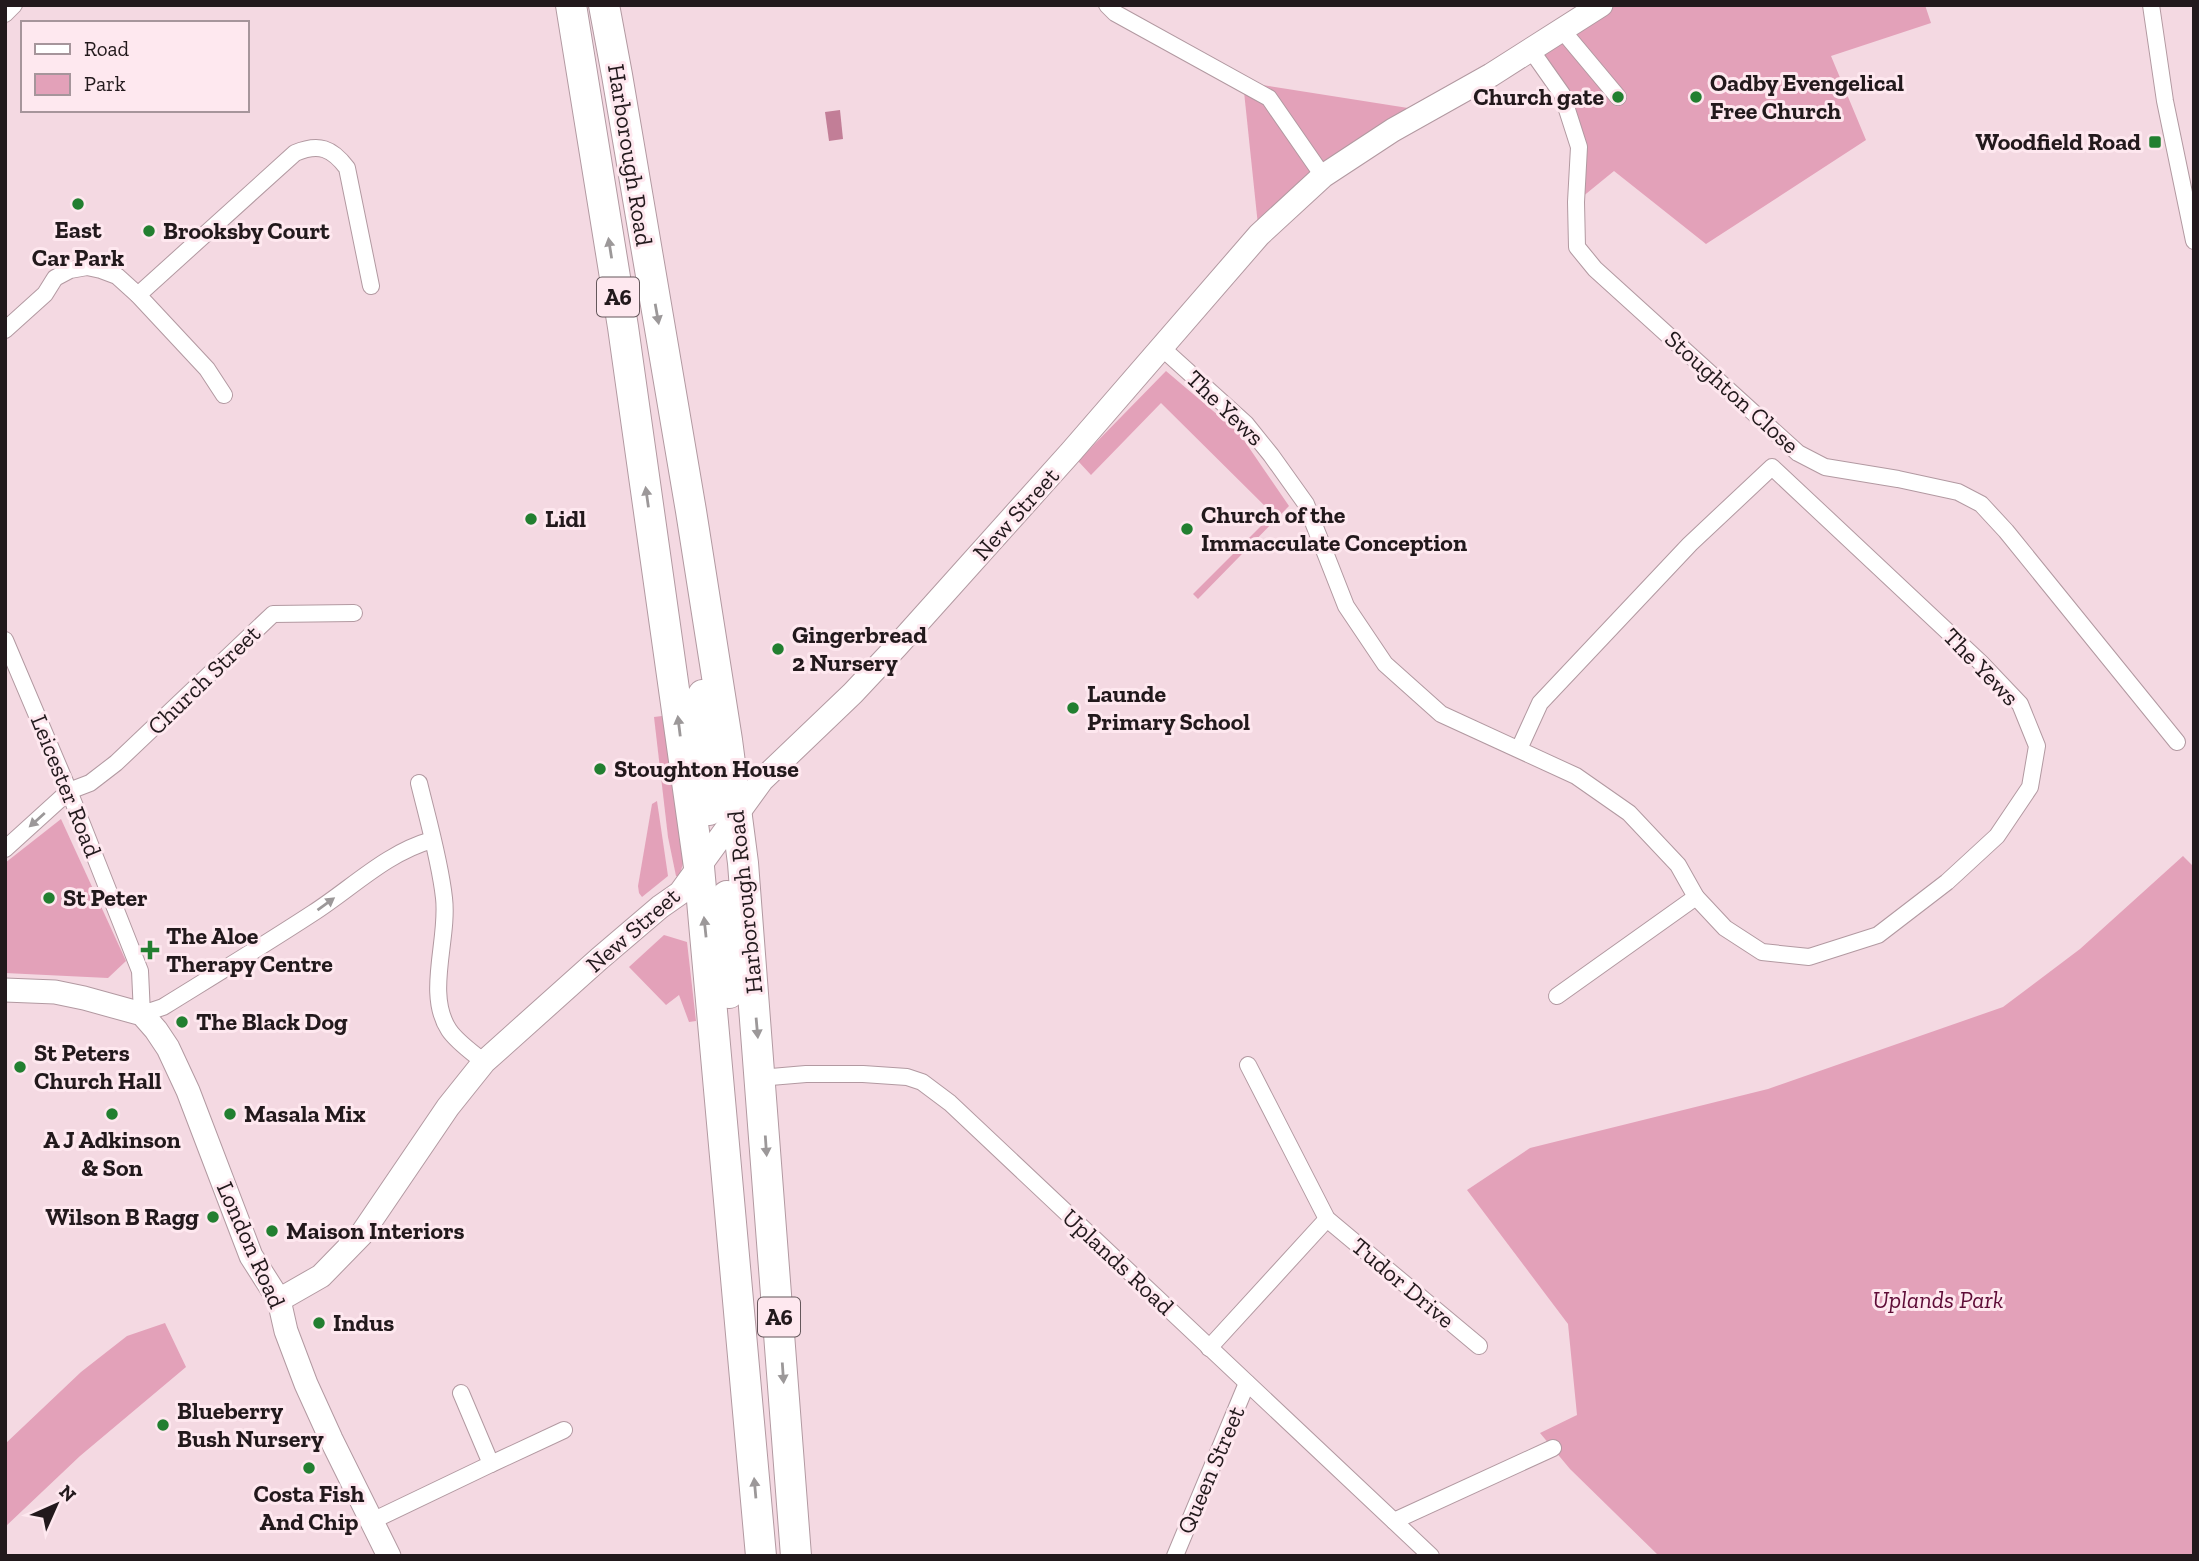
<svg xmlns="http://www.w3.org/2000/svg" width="2199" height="1561" font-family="'Zilla Slab',serif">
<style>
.green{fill:#e3a1b9}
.water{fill:#c27e97}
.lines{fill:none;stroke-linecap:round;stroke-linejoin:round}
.street-casing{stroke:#b299a1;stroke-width:18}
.secondary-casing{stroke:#b299a1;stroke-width:25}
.highway-casing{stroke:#b299a1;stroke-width:32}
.street{stroke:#fff;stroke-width:16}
.secondary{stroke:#fff;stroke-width:23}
.highway{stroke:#fff;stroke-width:30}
.oneway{fill:#9c9899}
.poi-dot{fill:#227f30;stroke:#fee8ef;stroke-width:2.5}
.labels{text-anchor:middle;stroke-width:6;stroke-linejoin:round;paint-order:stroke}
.shield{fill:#fee8ef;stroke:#64575b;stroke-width:2}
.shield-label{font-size:23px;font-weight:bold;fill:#22191c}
.poi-label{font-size:24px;font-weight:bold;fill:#22191c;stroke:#fee8ef;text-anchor:start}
.street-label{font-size:24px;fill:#22191c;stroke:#fee8ef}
.park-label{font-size:24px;font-style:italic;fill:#5e0b36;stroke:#fee8ef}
</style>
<rect width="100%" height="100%" fill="#f4d9e2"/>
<!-- green -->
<g class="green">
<polygon points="1601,5 1925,5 1931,23 1831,56 1866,140 1706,244 1614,171 1576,202 1579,146 1562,94 1531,50"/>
<polygon points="1243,82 1427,111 1259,235"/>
<polygon points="1166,371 1239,433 1289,506 1198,599 1193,594 1273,514 1161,403 1091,475 1078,461"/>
<polygon points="670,715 685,857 679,877 676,876 668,837 654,717"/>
<polygon points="657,801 668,876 642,897 639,893 638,886 652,804"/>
<polygon points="61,819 126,961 108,978 5,973 5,863"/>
<polygon points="2183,856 2194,867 2194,1556 1659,1556 1570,1469 1540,1433 1577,1415 1568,1324 1467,1190 1530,1148 1768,1089 2003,1007 2080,949"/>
<polygon points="664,935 687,942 696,1021 689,1022 679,995 666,1005 629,967"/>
<polygon points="165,1323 186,1367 80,1456 5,1527 5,1444 81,1372 127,1336"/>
</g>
<!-- water -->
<polygon class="water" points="840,110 843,139 829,141 825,112"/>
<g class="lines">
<!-- street casing -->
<g class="street-casing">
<g id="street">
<polyline points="1107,5 1115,13 1269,98 1323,176"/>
<polyline points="2151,5 2165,101 2194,241"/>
<polyline points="5,14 14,5"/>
<polyline points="1562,30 1618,97"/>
<polyline points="1531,50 1562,94 1579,147 1576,202 1577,247 1595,269 1798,453 1825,467 1898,479 1958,492 1981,504 2006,531 2177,742"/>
<path d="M138,295L295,153C319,143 332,148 347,168L371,286"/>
<polyline points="5,330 45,294 55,278 70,270 87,267 101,270 117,276 138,295 207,369 224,395"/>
<polyline points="1162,348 1246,424 1271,455 1306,504 1346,606 1385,664 1441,714 1576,776 1629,813 1678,865 1696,897 1725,928 1762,952 1809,957 1878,935 1947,882 1997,836 2030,787 2037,746 2020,704 1980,662 1772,467 1690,544 1540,703 1519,749"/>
<path d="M5,640L69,791L140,971L142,1014L163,1007C213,976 264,945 313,913C352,888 386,853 432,840"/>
<path d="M419,783C428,820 440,861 444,898C449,939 425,994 449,1030C457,1042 473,1053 484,1062"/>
<polyline points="5,849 69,791 90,783 116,763 273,614 354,613"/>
<polyline points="1557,996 1696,897"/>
<polyline points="1248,1065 1327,1219 1479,1346"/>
<polyline points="760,1078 806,1074 863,1074 907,1077 922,1082 950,1103 1431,1556"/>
<polyline points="1209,1348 1327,1219"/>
<polyline points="491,1464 564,1430"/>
<polyline points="372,1521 491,1464 461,1393"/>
<polyline points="1394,1521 1553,1448"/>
<polyline points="1175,1556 1247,1383"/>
</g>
</g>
<!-- secondary casing -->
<g class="secondary-casing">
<g id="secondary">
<polyline points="5,990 55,992 84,998 142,1014 156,1030 168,1048 188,1091 251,1256 279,1300 286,1331 306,1384 331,1439 389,1556"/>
<polyline points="279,1300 321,1276 361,1235 448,1107 484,1062 599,959 660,907 680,893 762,780 853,693 897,646 1071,452 1259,235 1323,176 1393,130 1491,75 1601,5"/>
</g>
</g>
<!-- highway casing -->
<g class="highway-casing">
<g id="highway">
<polyline points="571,5 623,327 699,867 761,1556"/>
<polyline points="604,5 617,75 691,511 727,740 743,863 796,1556"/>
<path d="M703,695C707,733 707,771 709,810"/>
<polyline points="727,896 729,993"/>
</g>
</g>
<!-- street -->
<use href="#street" class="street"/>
<!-- secondary -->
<use href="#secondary" class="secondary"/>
<!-- highway -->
<use href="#highway" class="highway"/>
</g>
<!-- one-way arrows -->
<defs><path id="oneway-solid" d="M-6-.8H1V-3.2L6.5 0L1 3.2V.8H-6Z" transform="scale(1.75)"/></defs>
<g class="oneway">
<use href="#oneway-solid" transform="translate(610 248) rotate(-99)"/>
<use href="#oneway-solid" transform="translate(657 314) rotate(80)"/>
<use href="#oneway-solid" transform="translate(647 497) rotate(-98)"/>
<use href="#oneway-solid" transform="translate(679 726) rotate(-97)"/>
<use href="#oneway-solid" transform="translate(37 820) rotate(138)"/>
<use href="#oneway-solid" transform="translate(326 904) rotate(-36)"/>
<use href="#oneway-solid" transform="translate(705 927) rotate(-96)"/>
<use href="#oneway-solid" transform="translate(757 1028) rotate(85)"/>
<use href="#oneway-solid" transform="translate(766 1146) rotate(86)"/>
<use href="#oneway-solid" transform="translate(783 1373) rotate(86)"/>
<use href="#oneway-solid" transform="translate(755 1488) rotate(-95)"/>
</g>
<!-- markers -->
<g class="poi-dot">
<circle cx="1618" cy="97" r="7"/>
<circle cx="1696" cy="97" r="7"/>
<rect x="2148" y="135" width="14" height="14" rx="3.5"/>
<circle cx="78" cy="204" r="7"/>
<circle cx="149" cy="231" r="7"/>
<circle cx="531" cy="519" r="7"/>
<circle cx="1187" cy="529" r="7"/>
<circle cx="778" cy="649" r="7"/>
<circle cx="1073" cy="708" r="7"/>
<circle cx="600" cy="769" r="7"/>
<circle cx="49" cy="898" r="7"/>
<path d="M146.5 939.5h7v7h7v7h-7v7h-7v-7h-7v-7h7z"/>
<circle cx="182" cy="1022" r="7"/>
<circle cx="20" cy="1067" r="7"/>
<circle cx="112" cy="1114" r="7"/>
<circle cx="230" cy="1114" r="7"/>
<circle cx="213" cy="1217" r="7"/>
<circle cx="272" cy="1231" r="7"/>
<circle cx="319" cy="1323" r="7"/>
<circle cx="163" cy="1425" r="7"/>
<circle cx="309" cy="1468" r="7"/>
</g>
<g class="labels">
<!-- shield labels -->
<g class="shield">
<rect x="597" y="277.5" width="42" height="39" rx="5"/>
<rect x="758" y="1297.5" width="42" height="39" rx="5"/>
</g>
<g class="shield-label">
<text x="618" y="305">A6</text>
<text x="779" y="1325">A6</text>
</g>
<!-- poi labels -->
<g class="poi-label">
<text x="1710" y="91">Oadby Evengelical<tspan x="1710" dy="28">Free Church</tspan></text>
<text x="1604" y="105" text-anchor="end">Church gate</text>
<text x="2141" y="150" text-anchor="end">Woodfield Road</text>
<text x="78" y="238" text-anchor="middle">East<tspan x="78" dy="28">Car Park</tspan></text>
<text x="163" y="239">Brooksby Court</text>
<text x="1201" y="523">Church of the<tspan x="1201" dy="28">Immacculate Conception</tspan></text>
<text x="545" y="527">Lidl</text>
<text x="792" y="643">Gingerbread<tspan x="792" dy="28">2 Nursery</tspan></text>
<text x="1087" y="702">Launde<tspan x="1087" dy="28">Primary School</tspan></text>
<text x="614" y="777">Stoughton House</text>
<text x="63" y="906">St Peter</text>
<text x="166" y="944">The Aloe<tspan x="166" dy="28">Therapy Centre</tspan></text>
<text x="196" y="1030">The Black Dog</text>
<text x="34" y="1061">St Peters<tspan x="34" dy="28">Church Hall</tspan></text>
<text x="244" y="1122">Masala Mix</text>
<text x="112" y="1148" text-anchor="middle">A J Adkinson<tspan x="112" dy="28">&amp; Son</tspan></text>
<text x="199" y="1225" text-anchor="end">Wilson B Ragg</text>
<text x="286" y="1239">Maison Interiors</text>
<text x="333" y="1331">Indus</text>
<text x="177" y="1419">Blueberry<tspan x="177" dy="28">Bush Nursery</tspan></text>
<text x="309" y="1502" text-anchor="middle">Costa Fish<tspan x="309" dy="28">And Chip</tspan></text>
</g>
<!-- street labels -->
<g class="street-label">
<text transform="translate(630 155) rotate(81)" y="8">Harborough Road</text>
<text transform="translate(1732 392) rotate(42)" y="8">Stoughton Close</text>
<text transform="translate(1225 408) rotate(44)" y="8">The Yews</text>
<text transform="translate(1016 514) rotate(-48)" y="8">New Street</text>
<text transform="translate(1981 667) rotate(46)" y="8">The Yews</text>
<text transform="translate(204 680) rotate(-44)" y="8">Church Street</text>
<text transform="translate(66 786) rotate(68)" y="8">Leicester Road</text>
<text transform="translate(745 902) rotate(-96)" y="8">Harborough Road</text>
<text transform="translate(633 930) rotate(-41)" y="8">New Street</text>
<text transform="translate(251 1245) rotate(66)" y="8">London Road</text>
<text transform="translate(1118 1262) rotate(43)" y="8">Uplands Road</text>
<text transform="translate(1403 1283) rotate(40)" y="8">Tudor Drive</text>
<text transform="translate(1211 1470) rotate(-67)" y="8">Queen Street</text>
</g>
<!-- park labels -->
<g class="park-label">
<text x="1938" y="1308">Uplands Park</text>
</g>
</g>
<!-- border -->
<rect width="2199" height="1561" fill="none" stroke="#22191c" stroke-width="14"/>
<!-- legend -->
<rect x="21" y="21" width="228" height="91" fill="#fee8ef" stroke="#a6959b" stroke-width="2"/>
<rect x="35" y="44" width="35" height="10" fill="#ffffff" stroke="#a6959b" stroke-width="2"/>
<text x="84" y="56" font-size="21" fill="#22191c">Road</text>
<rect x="35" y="74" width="35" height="21" fill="#e3a1b9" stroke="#a6959b" stroke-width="2"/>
<text x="84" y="91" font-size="21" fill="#22191c">Park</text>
<!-- north arrow -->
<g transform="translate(56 1505) rotate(45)" stroke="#fee8ef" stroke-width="5" paint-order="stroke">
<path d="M0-5L12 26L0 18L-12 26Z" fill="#22191c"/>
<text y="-10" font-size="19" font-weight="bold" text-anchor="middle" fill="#22191c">N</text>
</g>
</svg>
